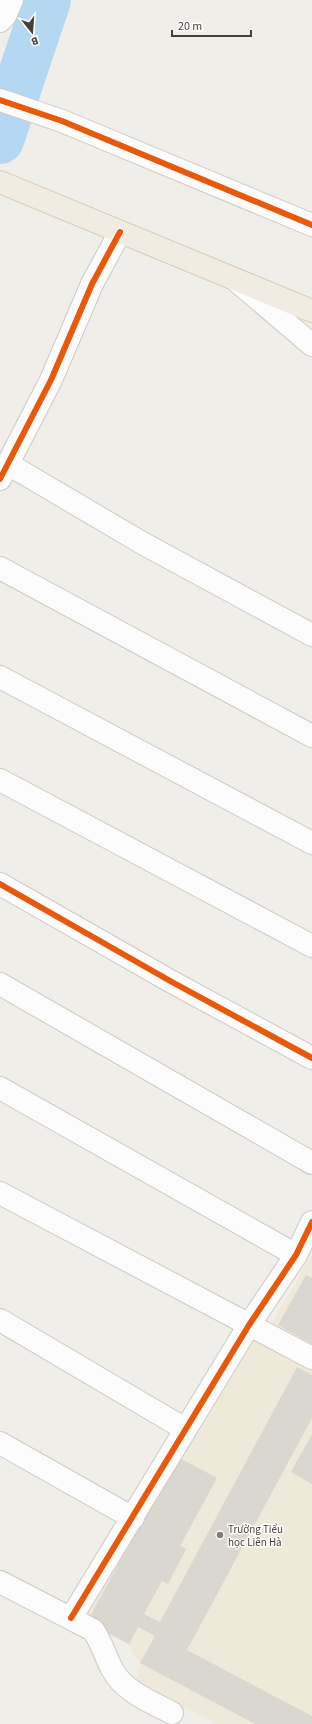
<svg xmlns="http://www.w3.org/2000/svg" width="312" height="1724" font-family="'Source Sans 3',sans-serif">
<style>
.education{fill:#efe9d9}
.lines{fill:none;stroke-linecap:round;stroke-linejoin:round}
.river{stroke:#b4d8f1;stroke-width:48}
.building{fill:#dad7d0}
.minor-casing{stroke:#cccac4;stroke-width:24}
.major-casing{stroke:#d3cbb4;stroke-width:24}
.minor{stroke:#fdfcfc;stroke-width:22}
.major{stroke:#f1ece2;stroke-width:22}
.cycleway-casing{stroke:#fff;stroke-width:8}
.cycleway{stroke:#e8590c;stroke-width:6}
.poi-dot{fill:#827c72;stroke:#fff;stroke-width:1.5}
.labels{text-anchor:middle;stroke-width:3;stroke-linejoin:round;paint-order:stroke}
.poi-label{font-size:11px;fill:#463f33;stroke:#fff;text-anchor:start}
</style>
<rect width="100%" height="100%" fill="#f0eee8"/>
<!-- education -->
<g class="education">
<polygon points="312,1255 312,1347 271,1325"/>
<polygon points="254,1337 312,1369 312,1724 217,1724 136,1682 141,1666 129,1645 87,1622 82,1615"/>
</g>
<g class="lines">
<!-- river -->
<polyline class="river" points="0,140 47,0"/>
</g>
<!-- building -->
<g class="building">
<polygon points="306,1275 312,1278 312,1344 278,1325"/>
<polygon points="297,1367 312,1375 312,1418 187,1650 312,1716 312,1724 255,1724 140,1663 155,1636 138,1627 129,1644 87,1622 176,1456 217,1478 180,1546 186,1549 168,1584 162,1581 144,1614 160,1622"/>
<polygon points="312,1434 312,1484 291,1472"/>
</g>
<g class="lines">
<!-- minor casing -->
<g class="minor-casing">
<g id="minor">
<polyline points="0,21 5,16 12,0"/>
<polyline points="0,100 62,121 312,225"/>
<polyline points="238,282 312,345"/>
<polyline points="8,464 144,544 312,635"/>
<polyline points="0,479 51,380 92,284 120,232"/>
<polyline points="0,568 312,736"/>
<polyline points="0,677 312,843"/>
<polyline points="0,780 312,946"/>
<polyline points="0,884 172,982 312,1058"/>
<polyline points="0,984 312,1163"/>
<polyline points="0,1088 296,1255"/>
<polyline points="0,1193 312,1358"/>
<polyline points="0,1320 185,1429"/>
<polyline points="0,1443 133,1518"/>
<path d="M0,1582L93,1630C102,1643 105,1656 112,1669C123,1691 151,1702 172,1713"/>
<polyline points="71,1618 249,1325 296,1255 312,1222"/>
</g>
</g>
<!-- major casing -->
<g class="major-casing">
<polyline id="major" points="0,182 312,311"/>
</g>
<!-- minor -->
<use href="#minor" class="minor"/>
<!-- major -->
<use href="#major" class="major"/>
<!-- cycleway casing -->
<g class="cycleway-casing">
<g id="cycleway">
<polyline points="0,100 62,121 312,225"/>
<polyline points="0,479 51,380 92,284 120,232"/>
<polyline points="0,884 172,982 312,1058"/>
<polyline points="71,1618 249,1325 296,1255 312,1222"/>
</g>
</g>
<!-- cycleway -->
<use href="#cycleway" class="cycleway"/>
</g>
<!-- markers -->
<circle class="poi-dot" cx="220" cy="1535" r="4"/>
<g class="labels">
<!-- poi labels -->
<g class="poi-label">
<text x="228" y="1533">Trường Tiểu<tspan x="228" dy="13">học Liên Hà</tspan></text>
</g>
</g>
<!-- north arrow -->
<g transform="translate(32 32) rotate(163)" stroke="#ffffff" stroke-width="3" paint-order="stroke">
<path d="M0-3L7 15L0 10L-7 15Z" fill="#463f33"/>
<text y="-6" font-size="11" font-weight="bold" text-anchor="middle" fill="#463f33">B</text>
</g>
<!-- scale -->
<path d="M172 30v6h79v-6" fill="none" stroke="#463f33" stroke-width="2"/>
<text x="178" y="30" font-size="12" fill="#463f33" stroke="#ffffff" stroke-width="3" paint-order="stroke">20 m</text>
</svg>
